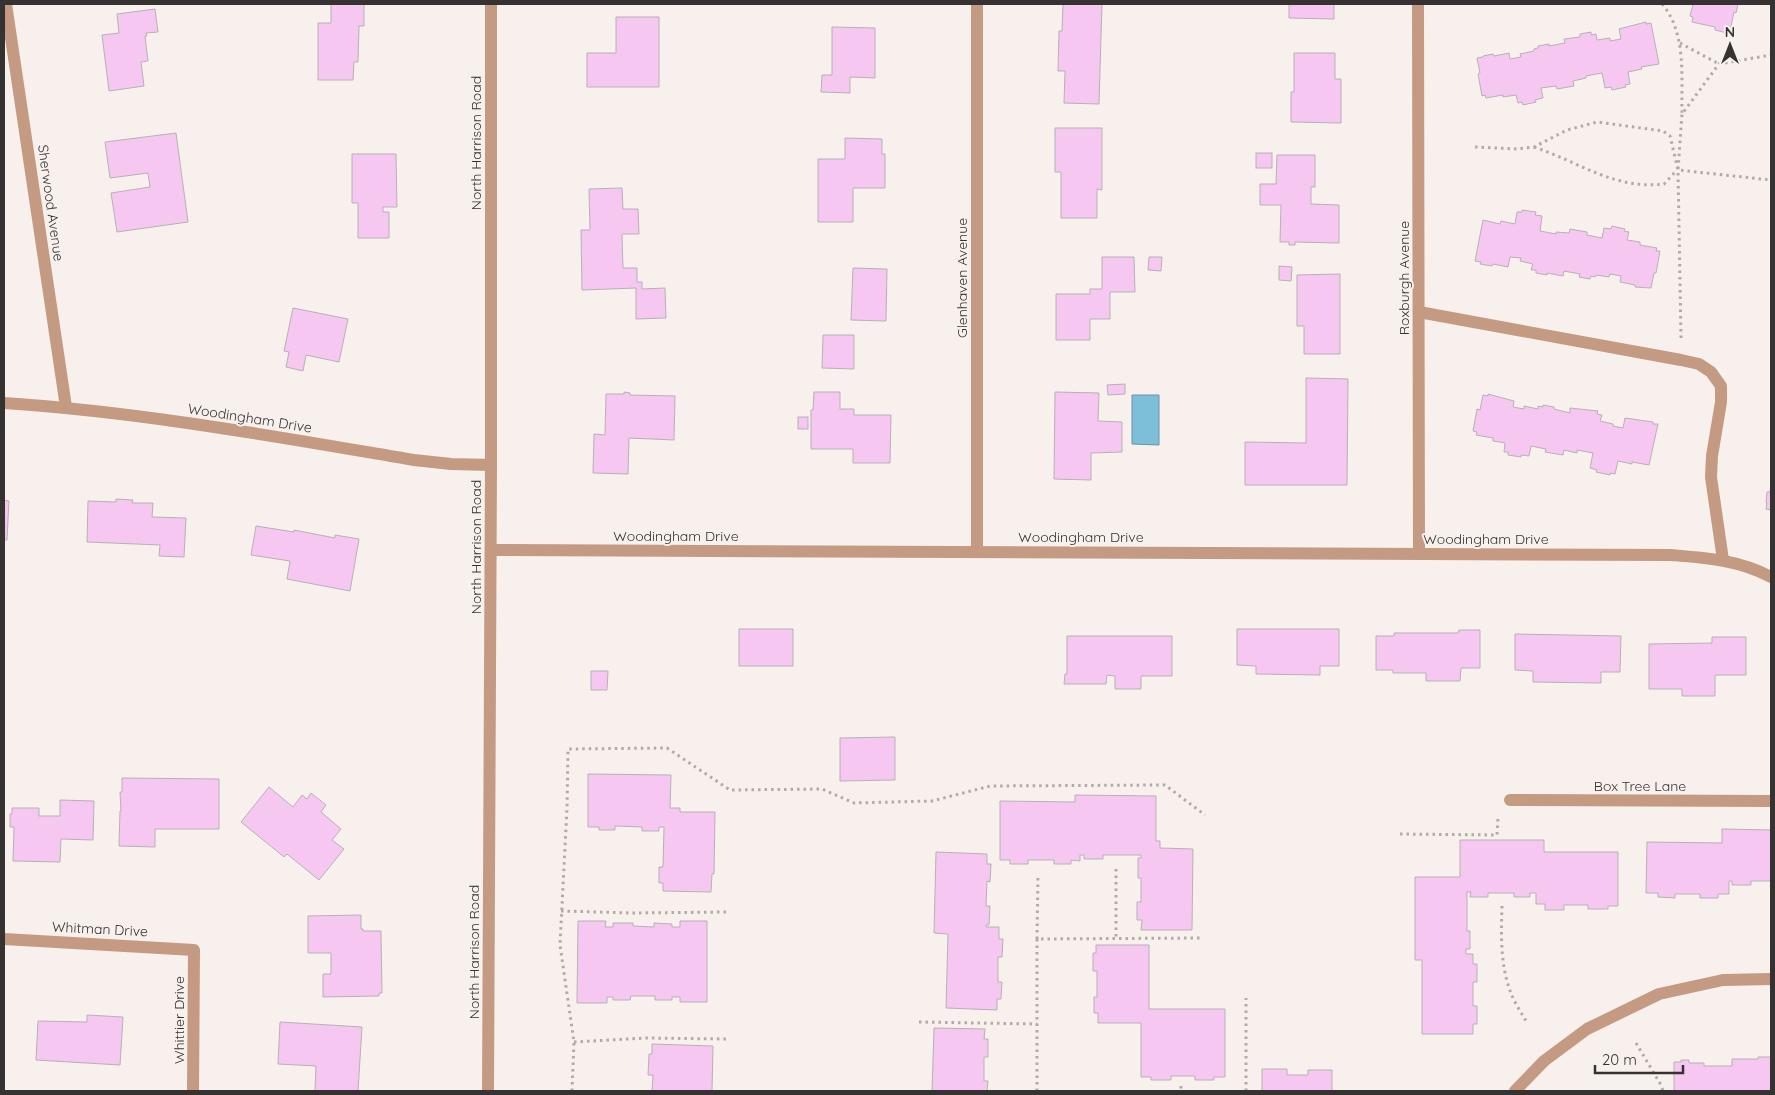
<svg xmlns="http://www.w3.org/2000/svg" width="1775" height="1095" font-family="Quicksand,sans-serif">
<style>
.water{fill:#7dbfd8;stroke:#6795a6}
.building{fill:#f5c7f1;stroke:#b7b1b6}
.lines{fill:none;stroke-linecap:round;stroke-linejoin:round}
.path{stroke:#b1aaa8;stroke-width:3;stroke-dasharray:2.5 4;stroke-linecap:butt}
.service{stroke:#c49a82;stroke-width:12}
.minor{stroke:#c49a82;stroke-width:12}
.tertiary{stroke:#c49a82;stroke-width:12}
.labels{text-anchor:middle;stroke-width:4;stroke-linejoin:round;paint-order:stroke}
.street-label{font-size:14px;fill:#353231;stroke:#f8f0ec}
</style>
<rect width="100%" height="100%" fill="#f8f0ec"/>
<!-- water -->
<polygon class="water" points="1132,395 1159,395 1159,445 1132,444"/>
<!-- building -->
<g class="building">
<polygon points="331,4 364,4 364,26 359,26 358,62 354,62 353,80 318,80 318,23 331,23"/>
<polygon points="1063,4 1102,4 1099,104 1064,103 1065,71 1058,71 1059,31 1062,31"/>
<polygon points="1289,4 1334,4 1334,19 1289,18"/>
<polygon points="1693,4 1738,4 1736,13 1734,12 1730,31 1727,30 1727,33 1715,30 1715,27 1692,22 1693,17 1690,16"/>
<polygon points="155,9 158,32 146,33 147,36 145,36 148,61 141,62 144,86 109,91 102,35 119,33 117,14"/>
<polygon points="616,17 659,17 659,87 587,87 587,53 616,53"/>
<polygon points="1646,22 1646,24 1651,23 1659,64 1641,67 1642,69 1628,72 1630,84 1625,85 1626,87 1612,90 1611,87 1605,88 1602,73 1586,76 1586,78 1573,81 1574,86 1557,89 1556,86 1541,88 1543,98 1535,100 1536,102 1523,105 1522,102 1518,103 1516,95 1503,97 1503,95 1486,98 1485,95 1482,96 1478,74 1480,73 1477,58 1483,57 1483,56 1493,54 1494,56 1509,53 1510,59 1521,57 1520,54 1534,51 1534,49 1538,48 1538,46 1549,44 1549,46 1565,43 1564,39 1580,37 1580,34 1591,32 1591,35 1596,34 1597,40 1610,38 1610,41 1621,39 1619,29"/>
<polygon points="832,27 875,28 875,78 850,77 850,93 821,92 822,75 832,75"/>
<polygon points="1294,53 1335,53 1335,79 1341,79 1341,123 1291,122 1291,92 1294,92"/>
<polygon points="1055,128 1102,128 1102,190 1097,189 1097,218 1061,218 1061,172 1055,172"/>
<polygon points="176,133 188,222 117,232 111,193 150,187 148,173 110,178 105,142"/>
<polygon points="845,138 882,139 882,154 885,154 885,188 853,188 853,222 818,222 818,159 845,159"/>
<rect x="1256" y="153" width="16" height="15"/>
<polygon points="352,154 396,154 397,207 383,207 383,212 389,212 389,238 358,238 358,203 352,203"/>
<polygon points="1277,155 1315,155 1315,187 1311,187 1311,204 1339,205 1339,243 1295,242 1295,245 1289,245 1289,242 1280,242 1281,205 1260,205 1260,184 1276,184"/>
<polygon points="622,188 623,209 638,209 639,234 622,234 623,268 637,268 637,282 642,282 642,289 665,288 666,318 636,319 636,288 582,290 581,230 590,230 589,189"/>
<polygon points="1522,210 1536,212 1535,215 1542,216 1540,231 1556,234 1556,232 1569,233 1570,229 1587,232 1587,235 1602,238 1604,228 1611,229 1612,226 1625,229 1624,231 1629,232 1627,240 1640,242 1640,245 1657,248 1656,251 1660,251 1656,273 1654,273 1651,288 1635,287 1635,285 1620,282 1621,276 1610,274 1609,277 1596,275 1595,277 1591,276 1590,279 1579,277 1580,274 1564,271 1563,276 1547,273 1547,275 1536,273 1536,270 1531,270 1533,264 1520,261 1521,258 1510,257 1508,267 1493,264 1492,266 1480,264 1481,262 1475,261 1483,220 1500,224 1501,221 1515,224 1517,212 1522,212"/>
<polygon points="1102,257 1134,257 1135,292 1110,292 1110,319 1090,319 1090,340 1056,340 1056,294 1090,294 1090,289 1102,289"/>
<polygon points="1149,257 1162,257 1161,271 1148,270"/>
<polygon points="1279,266 1292,267 1291,281 1279,280"/>
<polygon points="853,268 887,269 886,321 851,320"/>
<polygon points="1340,274 1340,354 1304,354 1304,326 1297,326 1297,275"/>
<polygon points="293,308 348,319 339,362 306,355 303,371 286,367 289,352 284,351"/>
<polygon points="823,335 854,335 854,369 822,368"/>
<polygon points="1306,378 1348,379 1347,485 1245,485 1245,442 1306,443"/>
<polygon points="1125,384 1125,394 1108,395 1107,385"/>
<polygon points="624,392 630,393 630,395 675,396 674,440 629,438 628,474 593,473 594,434 605,435 606,394 624,394"/>
<polygon points="814,392 840,392 840,409 854,409 854,415 891,415 890,463 853,463 853,449 811,449 811,410 813,410"/>
<polygon points="1055,392 1099,393 1098,421 1122,422 1122,452 1091,453 1091,480 1054,479"/>
<polygon points="1488,394 1514,401 1513,407 1524,409 1524,406 1538,409 1538,406 1543,407 1543,405 1554,407 1554,409 1570,413 1570,408 1598,411 1597,414 1602,415 1600,421 1613,424 1613,426 1623,428 1625,418 1653,422 1653,424 1658,424 1649,465 1632,462 1632,464 1618,461 1615,474 1610,473 1610,475 1596,472 1597,470 1590,468 1593,453 1577,450 1577,453 1564,450 1563,455 1545,452 1546,449 1531,446 1529,456 1521,455 1521,457 1508,455 1508,452 1504,452 1505,443 1493,441 1493,438 1476,435 1477,432 1473,431 1477,409 1480,410 1483,395 1488,396"/>
<rect x="798" y="417" width="10" height="12"/>
<polygon points="1771,484 1771,510 1766,509 1767,503 1766,503 1767,492 1770,492"/>
<polygon points="116,499 133,500 132,503 153,503 152,517 186,518 184,557 159,556 160,545 87,542 88,501 116,502"/>
<polygon points="4,500 9,501 7,540 4,540"/>
<polygon points="256,526 294,532 294,530 335,538 335,535 359,539 350,591 287,579 290,561 251,555"/>
<rect x="739" y="629" width="54" height="37"/>
<polygon points="1237,629 1339,629 1339,666 1320,666 1320,675 1256,674 1256,666 1237,665"/>
<polygon points="1459,630 1480,630 1480,668 1461,668 1460,681 1426,681 1426,673 1393,673 1393,670 1376,670 1376,636 1394,636 1394,633 1458,633"/>
<polygon points="1515,634 1621,636 1620,672 1601,672 1601,683 1533,682 1533,671 1515,670"/>
<polygon points="1067,636 1172,636 1172,676 1141,676 1141,689 1115,689 1115,676 1107,675 1106,684 1064,684 1065,674 1067,674"/>
<polygon points="1712,637 1746,637 1746,675 1715,675 1715,696 1682,696 1682,689 1649,689 1649,644 1712,643"/>
<polygon points="591,671 608,671 607,690 591,690"/>
<polygon points="895,737 895,780 840,781 840,738"/>
<polygon points="588,774 671,775 670,808 680,808 680,812 715,812 714,874 712,874 711,892 663,891 663,883 659,883 659,867 663,867 664,827 659,827 659,831 642,831 642,827 615,826 615,830 599,830 599,827 588,827"/>
<polygon points="122,778 219,779 219,829 155,829 155,847 119,846 120,811 121,811 120,792 122,792"/>
<polygon points="269,787 293,807 302,795 307,799 311,793 326,805 321,812 341,829 332,840 344,849 319,880 287,854 284,857 241,822"/>
<polygon points="1075,795 1156,796 1156,841 1160,841 1160,848 1193,849 1192,930 1141,930 1142,920 1137,920 1137,902 1141,902 1141,878 1138,878 1138,858 1141,858 1141,855 1103,855 1103,859 1084,859 1084,855 1080,855 1080,861 1071,860 1071,864 1054,864 1054,860 1028,860 1028,864 1010,864 1010,860 1000,860 1000,801 1075,802"/>
<polygon points="60,800 94,801 93,840 61,839 60,862 13,861 14,827 10,827 10,814 12,814 12,808 39,808 39,816 60,816"/>
<polygon points="1722,829 1771,830 1771,881 1751,881 1751,885 1732,885 1732,881 1729,881 1729,894 1718,894 1718,898 1700,898 1700,894 1675,894 1675,898 1658,897 1658,893 1646,893 1647,842 1722,843"/>
<polygon points="1460,840 1544,840 1544,852 1618,852 1618,906 1608,906 1608,909 1588,909 1588,905 1564,905 1564,910 1545,910 1545,904 1536,904 1536,893 1530,893 1530,897 1514,897 1514,893 1488,893 1488,897 1470,897 1471,892 1467,892 1467,931 1470,931 1470,949 1466,949 1466,954 1473,954 1473,964 1477,964 1477,982 1473,982 1473,1006 1477,1006 1477,1024 1473,1024 1473,1034 1422,1034 1422,960 1415,960 1415,877 1460,877"/>
<polygon points="936,852 987,854 987,864 991,864 990,882 987,881 986,906 990,906 989,925 986,925 986,927 999,927 999,939 1003,939 1002,957 998,957 998,982 1002,982 1001,999 997,999 997,1010 946,1008 948,934 934,933"/>
<polygon points="361,915 361,929 363,929 363,931 381,931 382,993 379,993 379,996 323,997 323,974 331,974 331,953 308,953 308,916"/>
<polygon points="578,921 606,921 605,927 613,927 613,923 633,923 633,926 654,927 654,923 672,924 672,927 680,927 680,921 707,921 707,1002 680,1002 680,997 672,997 672,1000 655,1000 655,996 631,996 630,1000 613,1000 613,997 607,997 607,1003 577,1003"/>
<polygon points="1096,945 1149,945 1149,1009 1225,1009 1225,1077 1214,1077 1214,1080 1195,1080 1195,1076 1171,1076 1171,1080 1151,1080 1151,1077 1141,1077 1141,1023 1098,1023 1098,1013 1094,1013 1094,997 1097,997 1097,971 1093,971 1093,953 1096,953"/>
<polygon points="87,1015 123,1017 120,1065 36,1060 38,1021 87,1022"/>
<polygon points="280,1022 362,1027 358,1091 315,1091 316,1066 278,1064"/>
<polygon points="934,1028 985,1029 984,1039 988,1039 988,1057 984,1057 984,1081 988,1081 987,1091 932,1091"/>
<polygon points="652,1044 713,1046 712,1091 652,1091 653,1075 648,1075 649,1054 652,1054"/>
<polygon points="1758,1057 1771,1057 1771,1091 1674,1091 1674,1062 1681,1062 1681,1060 1689,1060 1689,1063 1704,1063 1704,1066 1732,1066 1732,1059 1758,1059"/>
<polygon points="1262,1069 1287,1069 1287,1075 1308,1075 1308,1070 1332,1070 1332,1091 1262,1091"/>
</g>
<g class="lines">
<!-- path -->
<g class="path">
<path d="M1662,4C1687,33 1681,78 1682,113"/>
<polyline points="1680,43 1719,64"/>
<polyline points="1475,147 1517,149 1534,147 1567,130 1597,122 1663,131 1670,136 1678,170 1771,180"/>
<path d="M1534,147C1579,162 1615,190 1664,184L1677,170"/>
<polyline points="1681,338 1678,170 1682,114 1719,64 1771,55"/>
<polyline points="1400,834 1497,835 1498,817"/>
<polyline points="1116,869 1116,938"/>
<path d="M1502,906C1501,938 1500,971 1514,1000C1518,1008 1523,1016 1528,1024"/>
<polyline points="561,911 632,913 729,912"/>
<polyline points="1037,939 1038,875"/>
<polyline points="919,1022 1037,1024"/>
<polyline points="574,1042 646,1038 728,1039"/>
<polyline points="1636,1043 1661,1085 1663,1091"/>
<polyline points="1181,1086 1181,1091"/>
<polyline points="572,1091 574,1042 560,945 567,808 568,749 667,748 730,790 822,789 854,803 932,801 990,786 1165,785 1205,815"/>
<polyline points="1037,1091 1037,939 1203,938"/>
<polyline points="1246,1091 1246,998"/>
</g>
<!-- service -->
<polyline class="service" points="1419,312 1681,360 1699,364 1711,372 1721,386 1721,402 1712,456 1711,477 1723,560"/>
<!-- minor -->
<g class="minor">
<polyline points="6,4 66,407"/>
<polyline points="977,4 977,552"/>
<polyline points="1418,4 1419,553"/>
<path d="M4,403C142,412 278,437 414,460L451,464L491,465"/>
<path d="M491,550L1671,555C1707,558 1739,560 1771,577"/>
<polyline points="1510,800 1771,801"/>
<polyline points="4,939 194,950 193,1091"/>
<polyline points="1515,1091 1544,1061 1587,1029 1659,994 1723,980 1771,979"/>
</g>
<!-- tertiary -->
<polyline class="tertiary" points="488,1091 491,465 491,4"/>
</g>
<g class="labels">
<!-- street labels -->
<g class="street-label">
<text transform="translate(476 143) rotate(-90)" y="5">North Harrison Road</text>
<text transform="translate(51 203) rotate(82)" y="5">Sherwood Avenue</text>
<text transform="translate(962 278) rotate(-90)" y="5">Glenhaven Avenue</text>
<text transform="translate(1404 278) rotate(-90)" y="5">Roxburgh Avenue</text>
<text transform="translate(250 418) rotate(9)" y="5">Woodingham Drive</text>
<text x="676" y="541">Woodingham Drive</text>
<text x="1081" y="542">Woodingham Drive</text>
<text x="1486" y="544">Woodingham Drive</text>
<text transform="translate(476 547) rotate(-90)" y="5">North Harrison Road</text>
<text x="1640" y="791">Box Tree Lane</text>
<text transform="translate(100 929) rotate(3)" y="5">Whitman Drive</text>
<text transform="translate(474 952) rotate(-90)" y="5">North Harrison Road</text>
<text transform="translate(179 1020) rotate(-90)" y="5">Whittier Drive</text>
</g>
</g>
<!-- border -->
<rect width="1775" height="1095" fill="none" stroke="#353231" stroke-width="10"/>
<!-- north arrow -->
<g transform="translate(1730 45)" stroke="#f8f0ec" stroke-width="4" paint-order="stroke">
<path d="M0-4L9 19L0 12L-9 19Z" fill="#353231"/>
<text y="-8" font-size="14" font-weight="bold" text-anchor="middle" fill="#353231">N</text>
</g>
<!-- scale -->
<path d="M1595 1065v8h88v-8" fill="none" stroke="#353231" stroke-width="2.5"/>
<text x="1602" y="1065" font-size="15" fill="#353231" stroke="#f8f0ec" stroke-width="4" paint-order="stroke">20 m</text>
</svg>
